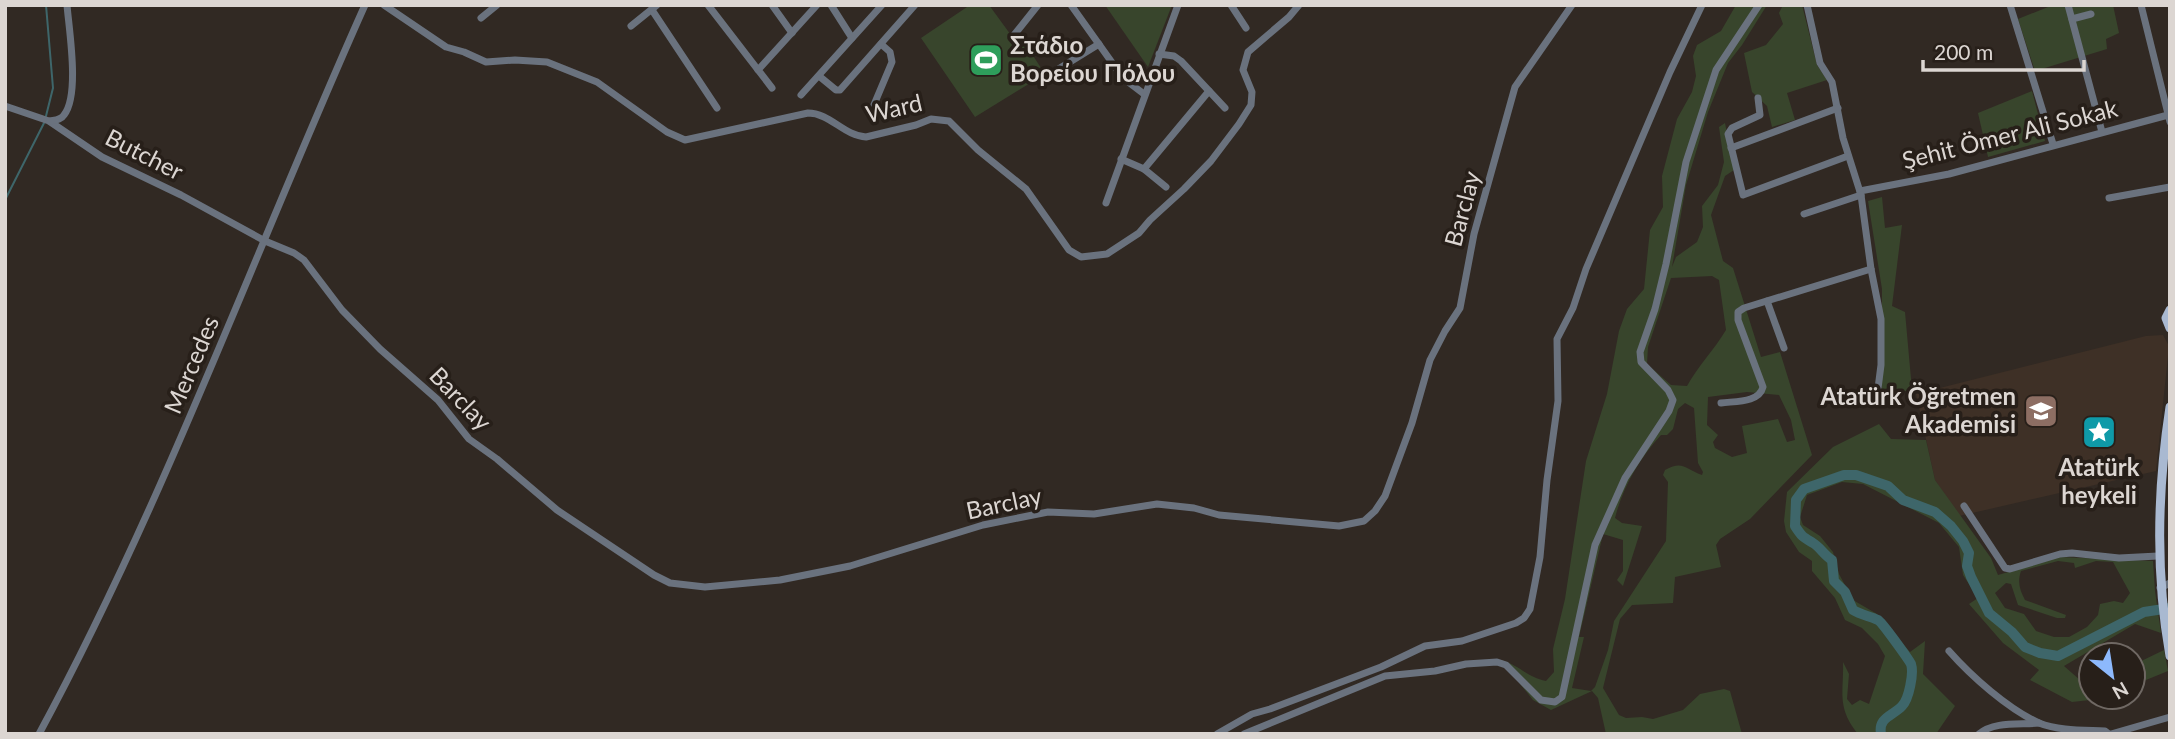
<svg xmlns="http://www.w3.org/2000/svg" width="2175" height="739" font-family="Lato,sans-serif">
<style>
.built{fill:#3e3026}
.green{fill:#38452c;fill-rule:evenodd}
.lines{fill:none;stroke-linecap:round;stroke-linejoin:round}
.stream{stroke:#3e666a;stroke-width:2}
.river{stroke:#3e666a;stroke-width:10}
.minor{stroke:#6a727e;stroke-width:7}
.major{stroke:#a9b9d1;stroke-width:9}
.labels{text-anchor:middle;stroke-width:7;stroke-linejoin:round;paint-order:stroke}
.poi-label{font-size:24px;font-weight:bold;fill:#dcd6d2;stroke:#271f19;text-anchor:start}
.street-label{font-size:24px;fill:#dcd6d2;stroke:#271f19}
</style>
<rect width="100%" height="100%" fill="#312923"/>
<!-- built -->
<polygon class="built" points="2163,335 2169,346 2156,471 1959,516 1935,480 1916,394 2146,336"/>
<!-- green -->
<g class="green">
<polygon points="970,5 989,5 1019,46 1024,42 1045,74 975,117 921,38"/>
<polygon points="1105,5 1172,5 1148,67"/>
<path d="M1736,5H1767L1742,45L1728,63L1708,112L1686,185L1672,267L1676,257L1697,242L1703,227L1702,206L1718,185L1724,162L1719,127L1725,123L1734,170L1725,176L1711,215L1723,261L1733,268L1761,357L1780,352L1812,455L1750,519L1720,539L1716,545L1721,567L1675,577L1673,603L1632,605L1620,619L1603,688L1619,715L1626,718L1642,717L1653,719L1683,710L1700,694L1724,689L1730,691L1742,734H1606L1598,698L1592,691L1551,710L1533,700L1501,660C1519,665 1527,677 1546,681L1554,672L1553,649L1565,599L1586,461L1607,394L1619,331L1627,309L1644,289L1650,230L1663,207L1662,176L1677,119L1692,92L1696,76L1693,56L1697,45L1721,31ZM1712,276L1719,280L1726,330C1714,350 1698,366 1687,386L1671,385L1647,364L1648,347L1671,278ZM1747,392L1779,395L1791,420L1795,440L1787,442L1778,419L1742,426L1747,453L1732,457L1715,448L1713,442L1718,435L1707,425L1708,397ZM1685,403L1694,408L1698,463L1703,472L1702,475C1685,469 1683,460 1665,470L1663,475L1668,482L1666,541L1614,621L1608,650L1595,687L1591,691L1572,688L1584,637H1579L1603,534L1623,540V571L1617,580L1623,586L1642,526L1622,523L1615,518C1623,486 1640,458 1661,435H1667L1673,429L1678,409Z"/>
<polygon points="1783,5 1802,5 1817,65 1827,80 1787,93 1795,120 1772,127 1767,106 1752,92 1744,53 1766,45 1783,24 1779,13"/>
<polygon points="2053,5 2113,5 2119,33 2106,39 2107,49 2035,71 2018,19"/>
<polygon points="2032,91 2045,141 1988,157 1978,113"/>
<polygon points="1882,197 1885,228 1902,225 1892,306 1905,312 1912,390 1882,395 1882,289 1868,201"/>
<path d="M1879,424L1891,439L1926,440L1935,480L1991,558L1998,575L2059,557L2153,561L2155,591L2161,633L2135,624L2064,666L2088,687L2091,686V697H2121L2103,707L2090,700L2072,702L2030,680L2039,670L2003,643L1969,604L1978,598L1963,575L1959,547L1939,523L1863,484L1842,482L1807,495L1800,517L1803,525L1820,536L1833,552L1839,574L1853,600L1877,614L1910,652L1925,641L1923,674L1955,706L1936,734H1858C1836,707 1844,692 1843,662L1849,674L1847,699L1852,705L1860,700L1869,704L1885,656L1878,644L1862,628L1845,620L1835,598L1812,571V561L1799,552L1786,532L1784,521L1787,492L1833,447ZM2058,561L2074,563L2075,568L2096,561L2113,562L2130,593L2123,603L2114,601L2100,604L2098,615L2087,627L2069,637H2054L2036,631L2024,614L2005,608L1995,593L2006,583L2011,584L2018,605L2057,618H2065L2066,615L2025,600C2020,591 2017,582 2021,571Z"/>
<polygon points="2164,650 2168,671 2146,680 2133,689 2133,665"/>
</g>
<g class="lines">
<!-- stream -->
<g class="stream">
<polyline points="46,116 53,88 46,5"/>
<polyline points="5,200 44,123"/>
</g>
<!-- river -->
<path class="river" d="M1881,734C1878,717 1893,716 1902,706C1909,699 1914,673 1911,664C1909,660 1882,622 1878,620C1870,616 1861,615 1853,610L1845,592L1834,581L1832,560C1824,555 1820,547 1813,543C1803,537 1802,537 1795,526L1796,500L1804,489L1844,475H1856L1888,486L1903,500L1935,512L1951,526L1963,541L1969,553L1967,566L1971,577L1989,613L2012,632L2025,647L2040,653L2058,656L2144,612L2170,608"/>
<!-- minor -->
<g class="minor">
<path d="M384,5L446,47L464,52L486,62L515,60L547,62L597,82L667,132L685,140L808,113C830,113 844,136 866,137L916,125L931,119L949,121L978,150L1026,189L1069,250L1081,257L1107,254L1139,233L1150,220L1184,189L1211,161L1239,124L1251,105L1252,92L1243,70L1248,52L1289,17L1299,5"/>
<polyline points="708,5 772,88"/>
<polyline points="772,5 792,33"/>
<polyline points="831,5 852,38"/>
<polyline points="1071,5 1123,78 1144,94"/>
<polyline points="1231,5 1246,28"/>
<polyline points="1807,5 1820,63 1832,82 1843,138 1861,195 1871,269 1881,319 1881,365 1876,404"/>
<polyline points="2010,5 2053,144"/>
<polyline points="2068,5 2102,132"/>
<polyline points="2141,5 2170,122"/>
<polyline points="652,10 717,108"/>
<polyline points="481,18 497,5"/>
<polyline points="2072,19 2091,14"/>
<polyline points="631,26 657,5"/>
<polyline points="1014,35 1038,5"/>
<polyline points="1159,54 1174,56 1181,61 1225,108"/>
<polyline points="758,70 817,5"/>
<polyline points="1052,73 1099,44"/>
<polyline points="819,76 836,90 840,90 915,5"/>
<polyline points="801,95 882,5"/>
<polyline points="1758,98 1760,115 1732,128 1728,134 1743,195 1848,156"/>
<polyline points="5,106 49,121 102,157 181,195 265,241 294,253 304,260 342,310 380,349 438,400 469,439 497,459 557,510 654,575 670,583 705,587 780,580 850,566 983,525 1048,512 1094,514 1157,504 1194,508 1219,515 1339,526 1364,521 1375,511 1385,496 1412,423 1430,360 1445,331 1460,308 1474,234 1515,87 1572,5"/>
<polyline points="873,107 892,62 890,52 881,44"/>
<path d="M50,121C55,120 61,120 64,115C80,95 69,30 67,5"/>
<polyline points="1731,148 1838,108"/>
<polyline points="1121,159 1144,169 1166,187"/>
<polyline points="1144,169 1209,91"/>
<polyline points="1860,191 1949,174 2168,115"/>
<polyline points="2109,198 2170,187"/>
<polyline points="1106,203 1178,5"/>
<polyline points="1804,214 1861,195"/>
<polyline points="1767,301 1784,348"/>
<path d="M1721,403C1735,401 1759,403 1763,387L1738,320V312L1744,308L1871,269"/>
<polyline points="1964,506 2005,568 2010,569 2060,554 2072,553 2119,558 2158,556"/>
<polyline points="2160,588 2170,583"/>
<path d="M1949,651C1971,676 2008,709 2039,723C2059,731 2084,730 2105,731L2109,734"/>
<path d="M39,734C166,499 256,248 365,5"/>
<polyline points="1217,734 1252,714 1270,709 1381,667 1425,646 1462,641 1516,623 1524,618 1530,609 1540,557 1547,480 1558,401 1557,339 1573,308 1586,269 1670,72 1702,5"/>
<polyline points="1244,734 1385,676 1435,671 1466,664 1497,662 1506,665 1541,700 1555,702 1562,697 1595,545 1625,478 1669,411 1673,400 1668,390 1641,362 1640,352 1655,309 1666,264 1686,162 1716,70 1759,5"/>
<path d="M1979,734C1994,721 2020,725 2039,723"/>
<polyline points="2111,734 2170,717"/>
</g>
<!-- major -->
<g class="major">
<polyline points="2170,310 2166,318 2170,328"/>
<path d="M2170,407C2157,491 2155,572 2170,656"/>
</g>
</g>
<!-- icons -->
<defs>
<g id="stadium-square" transform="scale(1.75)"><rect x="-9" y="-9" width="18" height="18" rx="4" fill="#2e9e5b" stroke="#271f19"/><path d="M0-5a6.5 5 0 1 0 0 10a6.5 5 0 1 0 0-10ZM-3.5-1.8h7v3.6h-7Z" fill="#fff"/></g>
<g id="university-square" transform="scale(1.75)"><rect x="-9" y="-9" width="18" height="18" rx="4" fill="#8d6e63" stroke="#271f19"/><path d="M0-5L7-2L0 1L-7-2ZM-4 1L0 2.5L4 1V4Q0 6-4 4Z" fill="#fff"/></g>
<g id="sight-square" transform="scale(1.75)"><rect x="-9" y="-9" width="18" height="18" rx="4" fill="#0f9aa8" stroke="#271f19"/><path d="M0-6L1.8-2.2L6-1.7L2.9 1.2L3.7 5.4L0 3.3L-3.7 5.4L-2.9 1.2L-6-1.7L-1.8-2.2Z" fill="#fff"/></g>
</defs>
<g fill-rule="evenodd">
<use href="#stadium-square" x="986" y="60"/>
<use href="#university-square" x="2041" y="411"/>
<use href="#sight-square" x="2099" y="432"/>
</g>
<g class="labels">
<!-- poi labels -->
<g class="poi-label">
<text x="1010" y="54">Στάδιο<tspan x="1010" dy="28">Βορείου Πόλου</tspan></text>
<text x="2016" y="405" text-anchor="end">Atatürk Öğretmen<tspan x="2016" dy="28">Akademisi</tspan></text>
<text x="2099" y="476" text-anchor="middle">Atatürk<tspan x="2099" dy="28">heykeli</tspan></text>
</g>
<!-- street labels -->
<g class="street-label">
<text transform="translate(894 109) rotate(-13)" y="8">Ward</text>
<text transform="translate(2010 135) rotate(-14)" y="8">Şehit Ömer Ali Sokak</text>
<text transform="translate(144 155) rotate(27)" y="8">Butcher</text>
<text transform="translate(1463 209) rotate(-75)" y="8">Barclay</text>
<text transform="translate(192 365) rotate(-67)" y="8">Mercedes</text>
<text transform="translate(460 399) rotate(46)" y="8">Barclay</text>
<text transform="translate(1004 504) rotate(-12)" y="8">Barclay</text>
</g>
</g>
<!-- border -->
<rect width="2175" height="739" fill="none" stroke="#dcd6d2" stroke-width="14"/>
<!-- north arrow -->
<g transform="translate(2112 676) rotate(150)"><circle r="33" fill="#271f19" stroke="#6f6863" stroke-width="2"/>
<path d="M0-5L12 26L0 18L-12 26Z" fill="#8db9fc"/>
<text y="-10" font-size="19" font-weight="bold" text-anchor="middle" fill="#dcd6d2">N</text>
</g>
<!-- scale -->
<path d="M1923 60v10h161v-10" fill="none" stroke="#dcd6d2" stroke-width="3.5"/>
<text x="1934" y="60" font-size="21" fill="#dcd6d2" stroke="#271f19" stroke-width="5" paint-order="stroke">200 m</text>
</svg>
